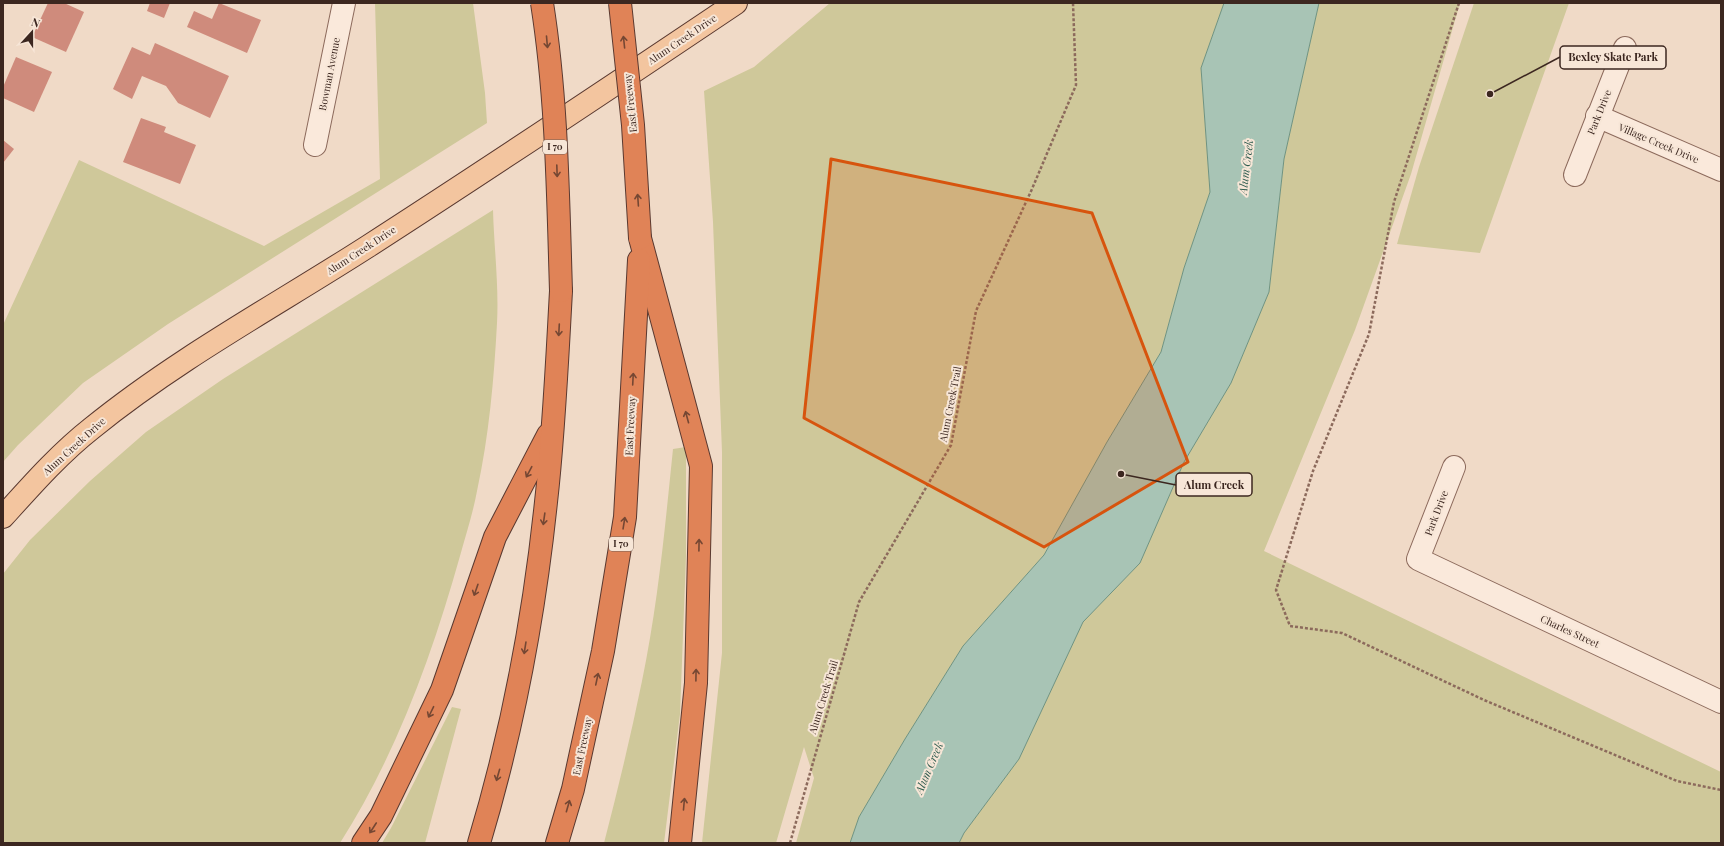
<svg xmlns="http://www.w3.org/2000/svg" width="1724" height="846" font-family="'Playfair Display',serif">
<style>
.green{fill:#cfc89a}
.water{fill:#a8c4b5;stroke:#6f9381}
.building{fill:#cf8b7c}
.lines{fill:none;stroke-linecap:round;stroke-linejoin:round}
.minor-casing{stroke:#8c6a5c;stroke-width:24}
.primary-casing{stroke:#5a3930;stroke-width:24}
.motorway-casing{stroke:#5a3930;stroke-width:24}
.path{stroke:#8c6a5c;stroke-width:2.5;stroke-dasharray:3 2;stroke-linecap:butt}
.minor{stroke:#fae9db;stroke-width:22}
.primary{stroke:#f3c59f;stroke-width:22}
.motorway{stroke:#e08357;stroke-width:22}
.motorway-bridge-casing{stroke:#5a3930;stroke-width:24;stroke-linecap:butt}
.motorway-bridge{stroke:#e08357;stroke-width:22}
.oneway{stroke:#754733}
.marked{fill:#d7540e;fill-opacity:0.2;stroke:#d7540e;stroke-width:3;stroke-linejoin:round}
.labels{text-anchor:middle;stroke-width:4;stroke-linejoin:round;paint-order:stroke}
.shield{fill:#f7e6d7;stroke:#746057;stroke-width:1}
.shield-label{font-size:9px;font-weight:bold;fill:#3c2720}
.street-label{font-size:10px;fill:#3c2720;stroke:#f7e6d7}
.water-label{font-size:11px;font-style:italic;fill:#2f5c4f;stroke:#f7e6d7}
.leader{fill:none;stroke:#3c2720;stroke-width:1.5}
.callout-dot{fill:#3c2720;stroke:#f7e6d7;stroke-width:1.5}
.callout{fill:#f7e6d7;stroke:#3c2720;stroke-width:1.5}
.callout-label{font-size:11px;text-anchor:middle;font-weight:bold;fill:#3c2720}
</style>
<rect width="100%" height="100%" fill="#f0dac7"/>
<!-- green -->
<g class="green">
<polygon points="375,3 473,3 485,93 487,123 168,324 83,383 18,445 3,462 3,325 79,160 264,246 380,179"/>
<polygon points="830,3 1224,3 1201,68 1210,192 1184,268 1161,352 1107,442 1044,555 963,646 905,739 859,817 850,843 796,843 814,778 804,747 776,843 702,843 722,653 722,452 713,222 704,91 754,67"/>
<polygon points="1319,3 1460,3 1411,174 1355,330 1264,551 1721,772 1721,843 959,843 964,833 1019,759 1083,622 1140,563 1184,462 1231,383 1269,292 1284,159"/>
<polygon points="1474,3 1569,3 1480,253 1397,244 1419,167"/>
<path d="M493,210C494,247 499,286 497,323C494,379 489,436 477,491C473,513 466,534 460,556C432,656 396,755 340,843H3V574L30,540L90,481L146,432L223,379Z"/>
<path d="M686,447V556L680,714L664,843H604C618,789 631,735 642,681C658,604 665,527 673,449Z"/>
<polygon points="452,707 461,709 425,843 382,843 391,828"/>
</g>
<!-- water -->
<polygon class="water" points="1224,3 1319,3 1284,159 1269,292 1231,383 1184,462 1140,563 1083,622 1019,759 964,833 959,843 850,843 859,817 905,739 963,646 1044,555 1107,442 1161,352 1184,268 1210,192 1201,68"/>
<!-- building -->
<g class="building">
<polygon points="48,3 64,3 84,12 66,52 32,37"/>
<polygon points="150,3 170,3 164,18 147,11"/>
<polygon points="219,3 261,20 247,53 187,27 194,11 212,19"/>
<polygon points="155,43 229,76 210,118 178,103 166,86 142,76 132,99 113,89 132,47 150,55"/>
<polygon points="16,57 52,72 34,112 3,98 3,87"/>
<polygon points="141,118 166,127 164,132 196,145 180,184 123,162"/>
<polygon points="3,140 14,149 3,163"/>
</g>
<g class="lines">
<!-- minor casing -->
<g class="minor-casing">
<g id="minor">
<polyline points="1597,116 1721,170"/>
<polyline points="315,145 344,3"/>
<polyline points="1575,175 1625,48"/>
<polyline points="1454,467 1418,559 1721,702"/>
</g>
</g>
<!-- primary casing -->
<g class="primary-casing">
<path id="primary" d="M3,517C31,486 59,454 92,428C177,359 275,306 367,247C491,167 614,85 736,3"/>
</g>
<!-- motorway casing -->
<g class="motorway-casing">
<g id="motorway">
<polyline points="640,238 701,466 696,683 680,843"/>
<polyline points="363,843 381,816 442,690 495,537 548,435"/>
<path d="M479,843C512,733 534,617 546,502C554,432 557,362 561,291"/>
<polyline points="557,843 573,789 603,651 625,517 639,260"/>
</g>
</g>
<!-- path -->
<g class="path">
<polyline points="1459,3 1394,202 1369,334 1313,471 1276,590 1290,626 1342,633 1484,700 1677,781 1721,790"/>
<polyline points="790,843 859,602 951,445 976,311 1032,189 1076,85 1073,3"/>
</g>
<!-- minor -->
<use href="#minor" class="minor"/>
<!-- primary -->
<use href="#primary" class="primary"/>
<!-- motorway -->
<use href="#motorway" class="motorway"/>
<!-- motorway-bridge casing -->
<g class="motorway-bridge-casing">
<g id="motorway-bridge">
<path d="M542,3C557,98 558,195 561,291"/>
<polyline points="620,3 633,125 640,238"/>
</g>
</g>
<!-- motorway-bridge -->
<use href="#motorway-bridge" class="motorway-bridge"/>
</g>
<!-- one-way arrows -->
<defs><path id="oneway-shaft" d="M-6 0H5M1.5-3L5.5 0L1.5 3" fill="none" stroke-width="1.6" stroke-linecap="round" stroke-linejoin="round"/></defs>
<g class="oneway">
<use href="#oneway-shaft" transform="translate(547 42) rotate(85)"/>
<use href="#oneway-shaft" transform="translate(624 42) rotate(-96)"/>
<use href="#oneway-shaft" transform="translate(557 171) rotate(88)"/>
<use href="#oneway-shaft" transform="translate(638 200) rotate(-94)"/>
<use href="#oneway-shaft" transform="translate(559 330) rotate(93)"/>
<use href="#oneway-shaft" transform="translate(633 379) rotate(-87)"/>
<use href="#oneway-shaft" transform="translate(687 417) rotate(-105)"/>
<use href="#oneway-shaft" transform="translate(529 472) rotate(118)"/>
<use href="#oneway-shaft" transform="translate(544 519) rotate(98)"/>
<use href="#oneway-shaft" transform="translate(624 523) rotate(-81)"/>
<use href="#oneway-shaft" transform="translate(699 545) rotate(-89)"/>
<use href="#oneway-shaft" transform="translate(476 590) rotate(109)"/>
<use href="#oneway-shaft" transform="translate(525 648) rotate(99)"/>
<use href="#oneway-shaft" transform="translate(696 675) rotate(-89)"/>
<use href="#oneway-shaft" transform="translate(597 679) rotate(-78)"/>
<use href="#oneway-shaft" transform="translate(431 712) rotate(116)"/>
<use href="#oneway-shaft" transform="translate(498 775) rotate(106)"/>
<use href="#oneway-shaft" transform="translate(684 804) rotate(-85)"/>
<use href="#oneway-shaft" transform="translate(568 806) rotate(-74)"/>
<use href="#oneway-shaft" transform="translate(373 828) rotate(123)"/>
</g>
<!-- marked area -->
<path class="marked" d="M831,159L1092,213L1188,462L1044,547L804,418Z"/>
<g class="labels">
<!-- shield labels -->
<g class="shield">
<rect x="543" y="140" width="24" height="14" rx="3"/>
<rect x="609" y="537" width="24" height="14" rx="3"/>
</g>
<g class="shield-label">
<text x="555" y="150">I 70</text>
<text x="621" y="547">I 70</text>
</g>
<!-- street labels -->
<g class="street-label">
<text transform="translate(682 39) rotate(-34)" y="4">Alum Creek Drive</text>
<text transform="translate(329 74) rotate(-79)" y="4">Bowman Avenue</text>
<text transform="translate(630 103) rotate(-96)" y="4">East Freeway</text>
<text transform="translate(1599 112) rotate(-68)" y="4">Park Drive</text>
<text transform="translate(1659 143) rotate(23)" y="4">Village Creek Drive</text>
<text transform="translate(361 250) rotate(-33)" y="4">Alum Creek Drive</text>
<text transform="translate(950 404) rotate(-79)" y="4">Alum Creek Trail</text>
<text transform="translate(630 426) rotate(-87)" y="4">East Freeway</text>
<text transform="translate(74 446) rotate(-42)" y="4">Alum Creek Drive</text>
<text transform="translate(1436 513) rotate(-69)" y="4">Park Drive</text>
<text transform="translate(1570 631) rotate(25)" y="4">Charles Street</text>
<text transform="translate(823 697) rotate(-73)" y="4">Alum Creek Trail</text>
<text transform="translate(582 746) rotate(-78)" y="4">East Freeway</text>
</g>
<!-- water labels -->
<g class="water-label">
<text transform="translate(1246 167) rotate(-83)" y="4">Alum Creek</text>
<text transform="translate(929 768) rotate(-67)" y="4">Alum Creek</text>
</g>
</g>
<!-- callouts -->
<path class="leader" d="M1490 94L1560 57M1121 474L1176 485"/>
<g class="callout-dot">
<circle cx="1490" cy="94" r="4"/>
<circle cx="1121" cy="474" r="4"/>
</g>
<g class="callout">
<rect x="1560" y="46" width="106" height="23" rx="4"/>
<rect x="1176" y="473" width="76" height="23" rx="4"/>
</g>
<g class="callout-label">
<text x="1613" y="61">Bexley Skate Park</text>
<text x="1214" y="489">Alum Creek</text>
</g>
<!-- border -->
<rect width="1724" height="846" fill="none" stroke="#3c2720" stroke-width="8"/>
<!-- north arrow -->
<g transform="translate(32 32) rotate(21)" stroke="#f7e6d7" stroke-width="3" paint-order="stroke">
<path d="M0-3L7 15L0 10L-7 15Z" fill="#3c2720"/>
<text y="-6" font-size="11" font-weight="bold" text-anchor="middle" fill="#3c2720">N</text>
</g>
</svg>
